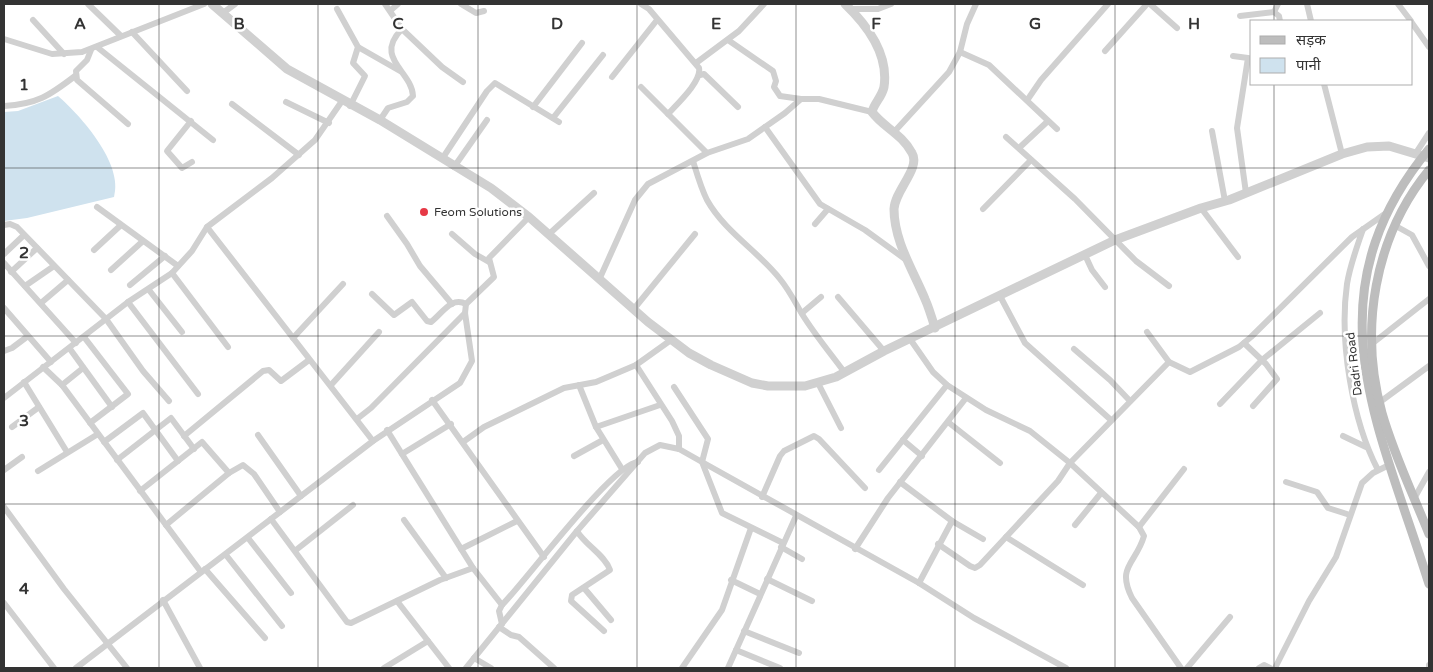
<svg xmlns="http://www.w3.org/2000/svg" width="1433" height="672" font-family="'Varela Round','Noto Sans Devanagari',sans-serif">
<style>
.water{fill:#cfe2ee}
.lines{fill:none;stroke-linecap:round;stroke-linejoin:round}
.minor{stroke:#d0d0d0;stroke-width:6}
.tertiary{stroke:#d0d0d0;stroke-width:9}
.secondary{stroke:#bdbdbd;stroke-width:9}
.grid{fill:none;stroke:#333;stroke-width:1;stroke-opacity:0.55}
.poi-dot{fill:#e63946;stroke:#fff;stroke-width:2}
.labels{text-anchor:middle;stroke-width:5;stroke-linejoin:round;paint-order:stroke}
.poi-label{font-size:12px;fill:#333;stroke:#fff;text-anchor:start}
.street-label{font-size:12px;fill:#333;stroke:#fff}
.grid-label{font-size:16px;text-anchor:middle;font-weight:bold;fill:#333;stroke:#fff;stroke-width:5;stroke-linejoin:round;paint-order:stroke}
</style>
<rect width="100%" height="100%" fill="#fff"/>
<!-- water -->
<path class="water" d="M58,96C81,116 124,164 114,197L27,218L4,221V112L18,111Z"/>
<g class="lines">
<!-- minor -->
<g class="minor">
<polyline points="88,4 121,36"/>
<polyline points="385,4 402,29 442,67 463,82"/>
<polyline points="461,4 476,13 484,11"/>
<path d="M641,4L649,9L699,68C702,81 677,104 668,114"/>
<polyline points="1150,4 1177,28"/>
<polyline points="1307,4 1311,21"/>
<polyline points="1398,4 1411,21"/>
<polyline points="337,9 358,47 353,63 365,76 350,106"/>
<polyline points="851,9 878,9 891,4"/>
<polyline points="391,10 398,4"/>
<polyline points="1274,12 1279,16 1280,21"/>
<polyline points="223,13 235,4"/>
<polyline points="1240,16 1274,12 1278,4"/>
<polyline points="33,20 64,54"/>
<polyline points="1412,23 1429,47"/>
<polyline points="132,32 187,91"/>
<polyline points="4,39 52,54 82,52 204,4"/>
<polyline points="728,40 773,71 776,81 774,87 780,96 801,99"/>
<polyline points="97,47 213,140"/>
<polyline points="358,47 400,71"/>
<polyline points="91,50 87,60 76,71 77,80 128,124"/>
<polyline points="1105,51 1147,4"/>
<polyline points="960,52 989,65 1057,129"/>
<polyline points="1233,56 1248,58 1237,128 1246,193"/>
<polyline points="696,63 739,31 764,4"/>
<polyline points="700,75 704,74 738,107"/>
<polyline points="612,77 657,20"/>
<polyline points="1324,84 1342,154"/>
<polyline points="641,87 707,153"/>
<polyline points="1028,99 1041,80 1108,4"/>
<polyline points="286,102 329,123"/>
<polyline points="232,104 299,155"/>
<path d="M4,106C37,104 49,96 75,76"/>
<polyline points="533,107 582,43"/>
<polyline points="553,118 603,55"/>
<path d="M380,120L388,108L407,102L413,96C412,71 373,58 402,29"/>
<polyline points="191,121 167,151 182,168 192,162"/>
<polyline points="765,127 820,204 865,230 905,259"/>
<polyline points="895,131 949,72 960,52 967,24 976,4"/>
<polyline points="1212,131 1225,201"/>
<polyline points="1006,137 1075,199 1136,261 1169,286"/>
<polyline points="1019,148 1048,121"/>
<polyline points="1416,153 1429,133"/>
<polyline points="442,159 487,91 495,83 559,122"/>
<path d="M693,161C697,174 701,188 707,200C725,232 758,251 780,279C789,290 795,302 802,314C815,335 831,354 845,373"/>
<polyline points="454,167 487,120"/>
<polyline points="97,207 178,266"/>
<polyline points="1201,208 1238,257"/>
<polyline points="983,209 1031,160"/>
<polyline points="387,216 407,244 420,266 452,304"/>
<polyline points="815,224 828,209"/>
<polyline points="4,225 10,224 17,227 106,319 143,371 169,401"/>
<polyline points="1394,225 1412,235 1429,266"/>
<polyline points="207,227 373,441"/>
<path d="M1363,229C1357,247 1350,265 1347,284C1339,341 1352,420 1378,470"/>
<polyline points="452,234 475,254 489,262"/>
<polyline points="548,235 594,193"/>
<polyline points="94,250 121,225"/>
<polyline points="4,254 24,235"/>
<polyline points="1085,255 1092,270 1105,287"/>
<polyline points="4,263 76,343"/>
<polyline points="111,270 143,241"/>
<polyline points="11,272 37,248"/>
<polyline points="172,273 228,347"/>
<polyline points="599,280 635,200 648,184 707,153 748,139 785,113 801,99 819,99 872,112"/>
<polyline points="130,285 165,256"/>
<polyline points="25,286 54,266"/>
<polyline points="149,290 182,332"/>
<path d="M372,294L394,315L412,302L427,321L431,322C442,314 451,296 466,304"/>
<polyline points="1000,296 1025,343 1111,420"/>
<polyline points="838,297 884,351"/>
<polyline points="128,302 198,394"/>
<polyline points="41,303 68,280"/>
<polyline points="4,308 51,362"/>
<polyline points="633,310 695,234"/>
<polyline points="802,313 821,297"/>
<polyline points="1147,332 1169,362 1190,372 1239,347 1251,337 1352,237 1389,211"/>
<polyline points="84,337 128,394 90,423"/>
<polyline points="293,338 343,284"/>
<path d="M910,339L933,372L947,385L986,410L1030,431L1070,463L1139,527L1144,536C1136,564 1116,566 1132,598L1181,668"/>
<polyline points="1244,343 1266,364 1277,379 1253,406"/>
<polyline points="1373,343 1429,299"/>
<polyline points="70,349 112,407"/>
<polyline points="1074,349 1110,380 1130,401"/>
<polyline points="4,351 12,348 28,336"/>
<polyline points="636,365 672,421 679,436 679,449"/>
<polyline points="43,367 62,385 201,572"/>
<polyline points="24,382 67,452"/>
<polyline points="818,383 841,428"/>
<polyline points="62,385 83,368"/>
<polyline points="331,385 379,332"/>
<polyline points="579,385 596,427 622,469"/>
<polyline points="674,387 708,439 702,462 722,513 783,543"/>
<polyline points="4,398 128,302 172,273 192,251 207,227 272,178 315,140 342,101"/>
<polyline points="432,400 544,557"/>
<polyline points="1380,402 1429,366"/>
<polyline points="1220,404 1262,360 1320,313"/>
<polyline points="357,419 371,408 465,313"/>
<polyline points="948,422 1000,463"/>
<polyline points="12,427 39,407"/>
<polyline points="596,427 660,405"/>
<polyline points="387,430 473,568 502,605"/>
<polyline points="258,435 301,496"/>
<polyline points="184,436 263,371 269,370 281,381 309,360"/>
<polyline points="1343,436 1366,447"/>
<polyline points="903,440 922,456"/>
<polyline points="104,442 143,413 178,461"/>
<polyline points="463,442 484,427 564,388 596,382 636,365 671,340"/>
<polyline points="402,454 451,424"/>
<polyline points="574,456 603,440"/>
<polyline points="117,460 171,418 194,449"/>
<polyline points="4,470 22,457"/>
<polyline points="879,470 947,385"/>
<polyline points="38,471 98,434"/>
<polyline points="900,482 952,521 983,539"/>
<polyline points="1286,482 1317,492 1328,508 1350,515"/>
<polyline points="140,491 202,442 229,473"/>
<polyline points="762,497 780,456 784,451 814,436 819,439 865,488"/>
<polyline points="1415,497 1429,472"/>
<polyline points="4,507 64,589 127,668"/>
<polyline points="271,519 347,622 351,623 440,580 473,568"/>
<polyline points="404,520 446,578"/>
<polyline points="166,525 229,473 243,465 254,474 280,512"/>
<polyline points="1075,525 1101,493"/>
<polyline points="1139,527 1184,469"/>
<path d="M577,531C585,545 605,555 610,570L572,595L571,601L604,631"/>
<polyline points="1006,537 1083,585"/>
<polyline points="248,538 291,593"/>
<polyline points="938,544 970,566 975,568 980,565 1058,481 1070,463 1169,362"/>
<polyline points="781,547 802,559"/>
<polyline points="461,549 517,521"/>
<polyline points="855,549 888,498 966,398"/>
<polyline points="296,550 353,505"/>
<polyline points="226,555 282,626"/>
<polyline points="205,569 265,638"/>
<polyline points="767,579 812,601"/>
<polyline points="731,580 760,594"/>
<polyline points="919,583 952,521"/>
<polyline points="584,588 611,620"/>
<polyline points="163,600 200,668"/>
<polyline points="397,601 449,668"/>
<polyline points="4,603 54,668"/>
<path d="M502,624L499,611L502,605C525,582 613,463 638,462"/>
<polyline points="499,627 511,635 519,637 554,668"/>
<polyline points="744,631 799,653"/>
<polyline points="736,650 780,668"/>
<polyline points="474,658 491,668"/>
<polyline points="76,668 373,441 460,383 472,361 465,313 466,304 494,277 489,258 529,217"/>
<polyline points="384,668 428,641"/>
<polyline points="466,668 577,531 645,453 660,445 679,449 702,462 919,583 974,618 1066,668"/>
<polyline points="682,668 722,610 751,528"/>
<polyline points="728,668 796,516"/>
<polyline points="1187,668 1230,617"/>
<polyline points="1259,668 1264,665 1270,668"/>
<polyline points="1275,668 1309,601 1336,557 1362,483 1373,473 1389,465"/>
<polyline points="1429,668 1429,665"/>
</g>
<!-- tertiary -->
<g class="tertiary">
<polyline points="212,4 287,69 380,120 491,188 529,217 648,322 689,353 711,365 752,383 768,386 805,386 836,377 884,351 1115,240 1201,208 1229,200 1342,154 1367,147 1389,146 1429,158"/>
<path d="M845,4C867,25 889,54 884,87C882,97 874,103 872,112C883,127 902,134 912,153C921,168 895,190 894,209C894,241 913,270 925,299C929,308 932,318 935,328"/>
</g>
<!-- secondary -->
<g class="secondary">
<path d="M1429,149C1307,297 1380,427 1429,584"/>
<path d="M1429,170C1374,237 1359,330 1382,413C1394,455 1413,494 1429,534"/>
</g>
</g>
<!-- grid -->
<path class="grid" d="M159,4V668M318,4V668M478,4V668M637,4V668M796,4V668M955,4V668M1115,4V668M1274,4V21M1274,84V668M4,168H1429M4,336H1429M4,504H1429"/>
<!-- markers -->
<circle class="poi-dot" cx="424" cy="212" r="5"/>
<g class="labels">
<!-- poi labels -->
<g class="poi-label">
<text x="434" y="216">Feom Solutions</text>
</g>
<!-- street labels -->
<g class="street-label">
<text transform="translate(1354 364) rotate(-97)" y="4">Dadri Road</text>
</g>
</g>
<g class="grid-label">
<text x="80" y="29">A</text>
<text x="239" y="29">B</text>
<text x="398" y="29">C</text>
<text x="557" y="29">D</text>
<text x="716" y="29">E</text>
<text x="876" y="29">F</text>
<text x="1035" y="29">G</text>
<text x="1194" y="29">H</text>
<text x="24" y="90">1</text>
<text x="24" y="258">2</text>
<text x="24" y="426">3</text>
<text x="24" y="594">4</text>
</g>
<!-- border -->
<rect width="1433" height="672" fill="none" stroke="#333333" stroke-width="10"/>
<!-- legend -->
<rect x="1250" y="20" width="162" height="65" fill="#ffffff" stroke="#adadad"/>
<rect x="1260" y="36" width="25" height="8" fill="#bdbdbd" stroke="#adadad"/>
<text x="1296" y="45" font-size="15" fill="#333333">सड़क</text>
<rect x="1260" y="58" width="25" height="15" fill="#cfe2ee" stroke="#adadad"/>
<text x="1296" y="70" font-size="15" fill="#333333">पानी</text>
</svg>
